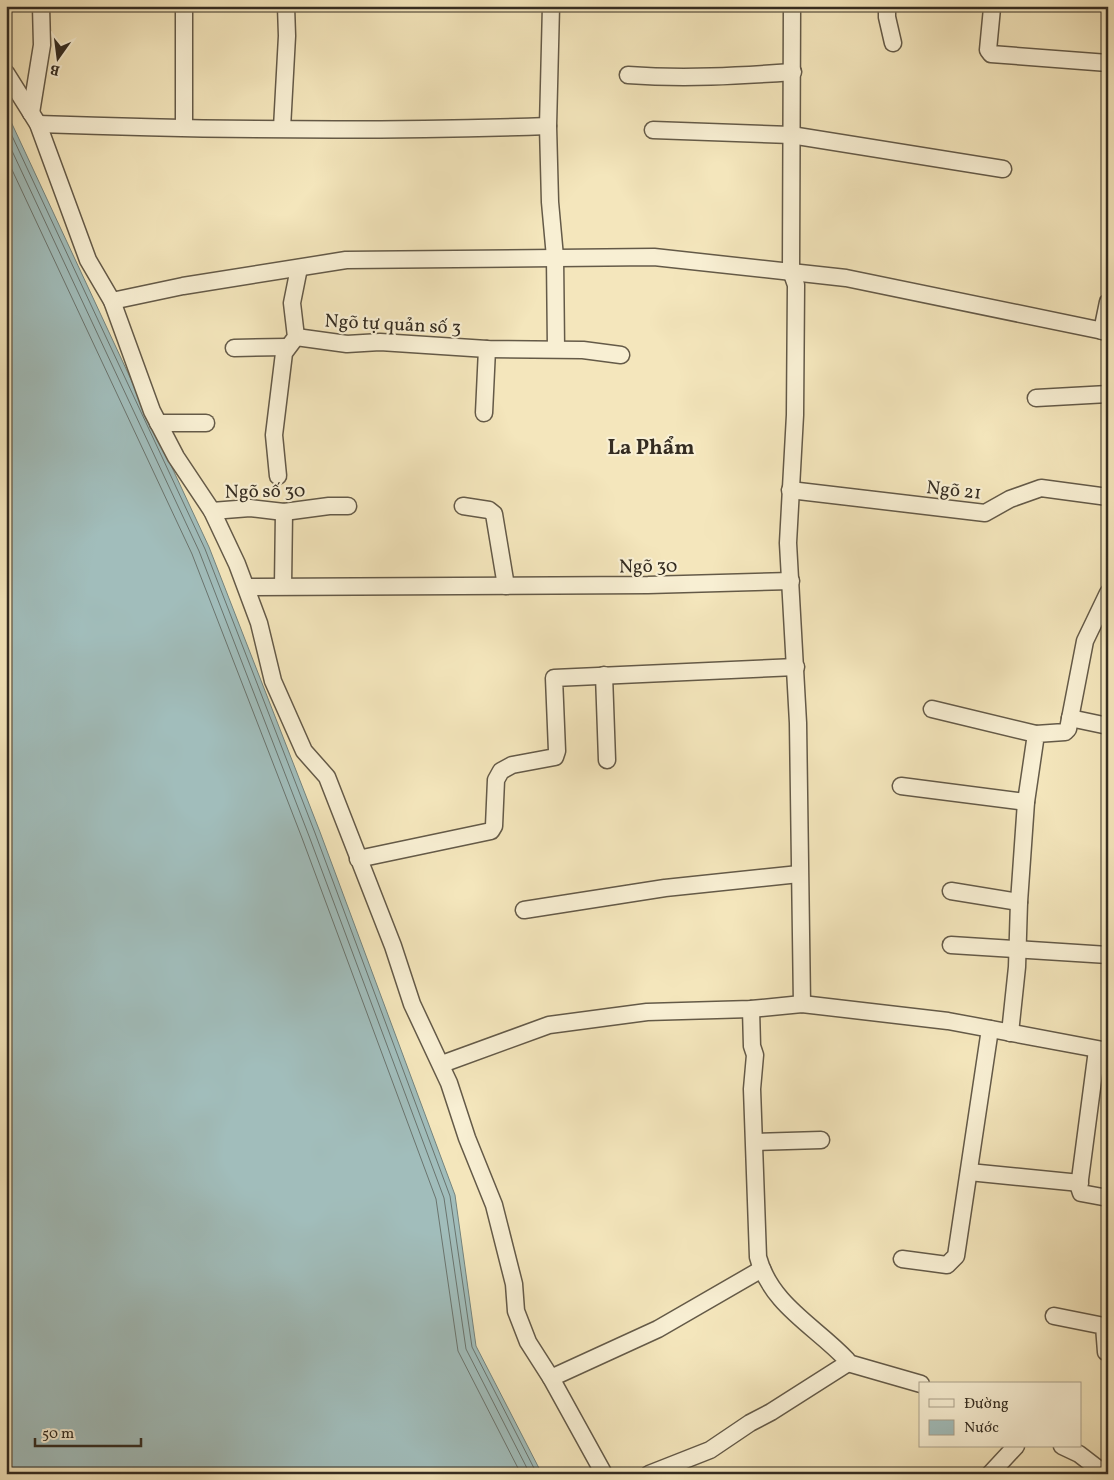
<svg xmlns="http://www.w3.org/2000/svg" width="1114" height="1480" font-family="Vollkorn,serif">
<style>
.water{fill:#a1bdbb;stroke:#75837d}
.lines{fill:none;stroke-linecap:round;stroke-linejoin:round}
.shore{stroke:#6a746e;stroke-width:1}
.minor-casing{stroke:#645a48;stroke-width:19}
.minor{stroke:#f8efd3;stroke-width:16}
.labels{text-anchor:middle;stroke-width:4.5;stroke-linejoin:round;paint-order:stroke}
.street-label{font-size:19px;fill:#342c21;stroke:#f8efd3}
.quarter-label{font-size:21px;font-weight:bold;fill:#342c21;stroke:#f8efd3}
</style>
<rect width="100%" height="100%" fill="#f4e6bc"/>
<filter id="stains"><feTurbulence type="fractalNoise" baseFrequency=".004" numOctaves="4"/><feColorMatrix values="0 0 0 0 .2 0 0 0 0 .09 0 0 0 0 .02 0 0 0 .5 -.17"/></filter>
<radialGradient id="worn" r=".72"><stop offset=".6" stop-color="#630" stop-opacity="0"/><stop offset="1" stop-color="#630" stop-opacity=".3"/></radialGradient>
<!-- water -->
<polygon class="water" points="6,111 209,547 320,832 455,1195 476,1346 542,1474 6,1474"/>
<g class="lines">
<!-- shore -->
<g class="shore">
<polyline points="6,123 205,549 315,833 450,1196 472,1347 537,1474"/>
<polyline points="6,138 199,551 309,836 444,1198 466,1349 530,1474"/>
<polyline points="6,157 192,554 302,838 436,1199 458,1351 521,1474"/>
</g>
<!-- minor casing -->
<g class="minor-casing">
<g id="minor">
<polyline points="551,6 548,126 550,202 555,257 556,349"/>
<polyline points="792,6 791,271 796,285 795,415 788,543 798,723 802,1004"/>
<polyline points="887,6 887,17 893,43"/>
<polyline points="992,8 988,50 991,54 1108,63"/>
<polyline points="6,73 38,124 88,260 112,301 152,411 176,457 212,511 237,564 259,623 273,681 304,751 327,777 393,946 412,1004 449,1083 467,1138 494,1205 514,1284 516,1311 528,1342 551,1378 604,1474"/>
<path d="M628,75C684,79 738,76 793,72"/>
<polyline points="31,113 42,45 41,6"/>
<path d="M38,124C208,130 378,132 548,126"/>
<polyline points="184,127 184,6"/>
<polyline points="282,128 287,36 286,6"/>
<polyline points="653,130 791,135 1003,169"/>
<polyline points="112,301 183,286 346,260 654,257 846,278 1108,332"/>
<polyline points="1102,331 1108,302"/>
<polyline points="296,337 347,344 380,342 487,349 583,350 621,355"/>
<polyline points="234,348 287,347"/>
<polyline points="1036,398 1108,394"/>
<polyline points="484,413 487,349"/>
<polyline points="158,423 206,423"/>
<polyline points="278,476 274,435 284,353 296,337 292,303 299,268"/>
<polyline points="790,490 985,513 1010,499 1041,488 1108,497"/>
<polyline points="463,506 489,510 494,514 506,586"/>
<polyline points="212,511 250,508 284,512 329,506 348,506"/>
<polyline points="283,586 284,512"/>
<polyline points="247,587 648,585 791,581"/>
<polyline points="604,675 607,760"/>
<polyline points="932,709 1036,734"/>
<polyline points="1070,718 1108,726"/>
<polyline points="901,786 1026,802"/>
<polyline points="358,859 491,831 494,826 496,780 501,771 512,765 555,757 557,751 554,678 796,667"/>
<polyline points="951,891 1019,902"/>
<polyline points="524,910 665,888 799,874"/>
<polyline points="951,945 1108,955"/>
<polyline points="1010,1033 1017,967 1019,902 1026,802 1036,734 1065,732 1068,729 1085,641 1108,593"/>
<polyline points="1097,1050 1079,1187 1081,1193 1108,1198"/>
<polyline points="442,1064 549,1025 647,1012 751,1009 802,1004 948,1021 1108,1051"/>
<polyline points="755,1142 821,1140"/>
<polyline points="969,1172 1080,1183"/>
<polyline points="902,1259 947,1265 956,1256 990,1029"/>
<polyline points="1054,1316 1104,1326 1106,1352 1108,1353"/>
<polyline points="848,1363 921,1384"/>
<polyline points="551,1378 658,1329 762,1269"/>
<polyline points="1062,1446 1079,1454 1105,1474"/>
<path d="M649,1474L710,1450L750,1423L771,1412L848,1363L847,1360C815,1326 771,1305 758,1257L752,1089L755,1055L752,1046L751,1009"/>
<polyline points="990,1474 1016,1446"/>
</g>
</g>
<!-- minor -->
<use href="#minor" class="minor"/>
</g>
<g class="labels">
<!-- street labels -->
<g class="street-label">
<text transform="translate(393 323) rotate(3)" y="7">Ngõ tự quản số 3</text>
<text transform="translate(954 489) rotate(6)" y="7">Ngõ 21</text>
<text transform="translate(265 490) rotate(-1)" y="7">Ngõ số 30</text>
<text transform="translate(648 565) rotate(-1)" y="7">Ngõ 30</text>
</g>
<!-- quarter labels -->
<g class="quarter-label">
<text x="651" y="454">La Phẩm</text>
</g>
</g>
<!-- margin -->
<rect width="1114" height="1480" fill="none" stroke="#f4e6bc" stroke-width="25"/>
<rect x="8" y="8" width="1099" height="1465" fill="none" stroke="#342c21" stroke-width="2.5"/>
<rect x="12" y="12" width="1089" height="1455" fill="none" stroke="#342c21"/>
<!-- legend -->
<rect x="919" y="1382" width="162" height="65" fill="#f8efd3" stroke="#aaa18c"/>
<rect x="929" y="1399" width="25" height="8" fill="#f8efd3" stroke="#aaa18c"/>
<text x="964" y="1408" font-size="15" fill="#342c21">Đường</text>
<rect x="929" y="1420" width="25" height="15" fill="#a1bdbb" stroke="#aaa18c"/>
<text x="964" y="1432" font-size="15" fill="#342c21">Nước</text>
<!-- north arrow -->
<g transform="translate(58 58) rotate(194)" stroke="#f8efd3" stroke-width="4" paint-order="stroke">
<path d="M0-4L9 19L0 12L-9 19Z" fill="#342c21"/>
<text y="-8" font-size="14" font-weight="bold" text-anchor="middle" fill="#342c21">B</text>
</g>
<!-- scale -->
<path d="M35 1438v8h106v-8" fill="none" stroke="#342c21" stroke-width="2.5"/>
<text x="42" y="1438" font-size="15" fill="#342c21" stroke="#f8efd3" stroke-width="4" paint-order="stroke">50 m</text>
<rect width="100%" height="100%" filter="url(#stains)"/>
<rect width="100%" height="100%" fill="url(#worn)"/>
</svg>
